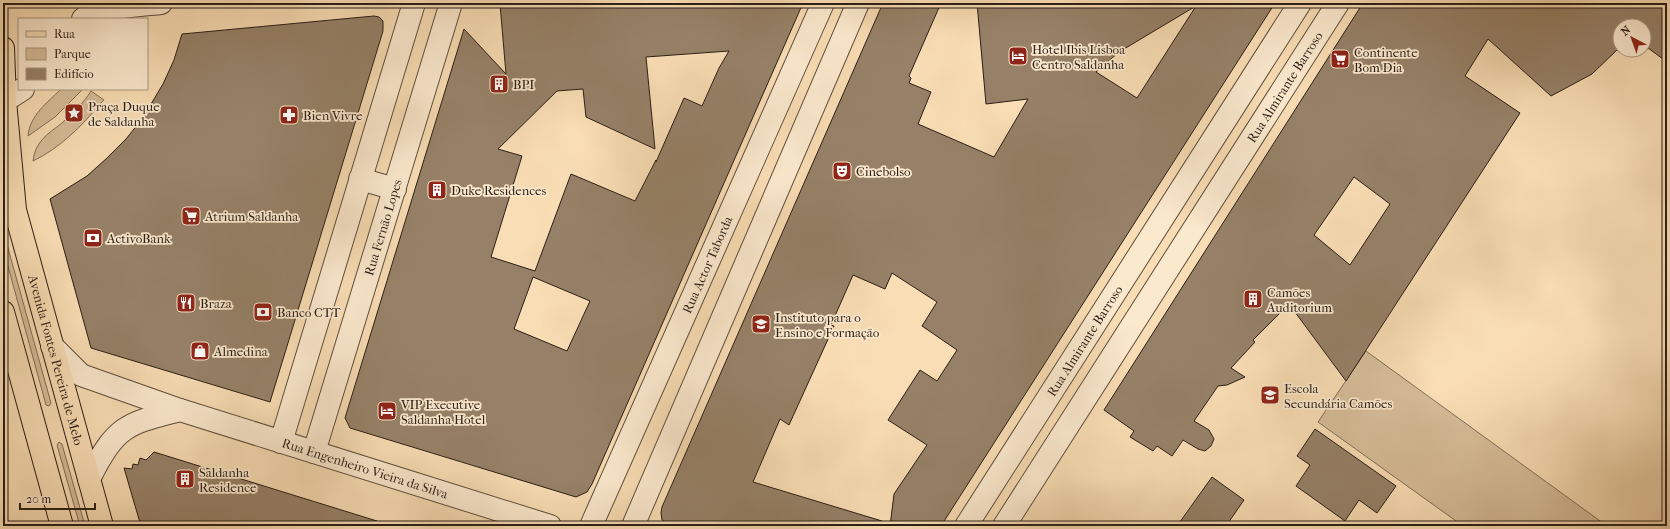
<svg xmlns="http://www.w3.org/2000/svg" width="1670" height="529" font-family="'IM FELL French Canon',serif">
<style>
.green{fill:#d6bd99;stroke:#806e58}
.building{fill:#968168;stroke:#2b1e16;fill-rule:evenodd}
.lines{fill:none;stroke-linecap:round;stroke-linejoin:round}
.minor-casing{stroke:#5e4e3e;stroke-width:24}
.tertiary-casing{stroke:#5e4e3e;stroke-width:24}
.primary-casing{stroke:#2b1e16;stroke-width:24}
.minor{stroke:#fbe9ce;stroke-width:22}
.tertiary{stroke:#fbe9ce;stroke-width:22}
.primary{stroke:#f9ddb4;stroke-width:22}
.labels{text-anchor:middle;stroke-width:3.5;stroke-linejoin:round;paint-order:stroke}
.poi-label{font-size:13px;fill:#2b1e16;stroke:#fbe9ce;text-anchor:start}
.street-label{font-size:13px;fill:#2b1e16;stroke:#fbe9ce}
</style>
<rect width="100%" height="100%" fill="#f9ddb4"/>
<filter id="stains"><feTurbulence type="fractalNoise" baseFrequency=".005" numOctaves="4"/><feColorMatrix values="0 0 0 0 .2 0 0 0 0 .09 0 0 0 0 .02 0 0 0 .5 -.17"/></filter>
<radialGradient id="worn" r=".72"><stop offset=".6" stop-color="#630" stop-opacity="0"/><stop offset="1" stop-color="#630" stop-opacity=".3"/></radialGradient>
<!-- green -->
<g class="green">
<path d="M61,89H83L55,117L28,136C30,115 47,103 61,89Z"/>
<path d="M91,91L104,100L101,103C82,126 60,148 33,161C35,141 48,134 62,123C72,113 84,103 91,91Z"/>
<polygon points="3,230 51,403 49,406 46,405 3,248"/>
<polygon points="1366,351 1607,526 1463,526 1318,422"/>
<polygon points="59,442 62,444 85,526 80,526 57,445"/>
</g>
<!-- building -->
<g class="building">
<path d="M511,3H803L592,484L587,492L576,497L350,428L345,418L464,29L506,74L500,4ZM729,51L719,68L702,106L684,98L656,162V160L635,201L571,174L535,271L491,257L522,156L498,149L557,91L583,89L586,117L655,149L646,57ZM533,277L590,301L567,351L514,329Z"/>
<path d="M883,3H941L909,76L911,78L909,83L931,92L918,124L994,157L1028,99L986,104L977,3H1275L941,526H890L894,494L927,445L888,420L920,370L937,381L957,350L922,326L937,302L892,273L885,289L853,275L831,325L834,326L789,425L780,419L753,482L882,521V526H671L667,524L662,520L661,513L662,507ZM1196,6L1137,98L1096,72L1119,52Z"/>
<path d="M1363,3H1667V62L1644,45V26H1620V50H1630L1625,54L1617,50L1592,74L1551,96L1488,39L1465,76L1520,113L1346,381L1289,304L1253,340L1255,342L1231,368L1245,377L1227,385L1218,386L1194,421L1209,430L1214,439L1211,446L1205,451L1198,449L1183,440L1172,456L1157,446L1153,451L1130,437L1134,431L1104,410ZM1354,177L1390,204L1350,265L1314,235Z"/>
<polygon points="374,16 379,17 383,21 383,31 270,402 91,348 50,199 87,176 107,158 126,139 142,119 163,84 174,60 182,34"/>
<polygon points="1315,429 1396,486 1377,513 1359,500 1345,521 1296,486 1310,465 1297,456"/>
<polygon points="154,452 377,521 376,526 141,526 124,468 132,469 133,464 138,465 140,458 146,460"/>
<polygon points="1212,477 1244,500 1226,526 1177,526"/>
</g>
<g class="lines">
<!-- minor casing -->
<g class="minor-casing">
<g id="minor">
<polyline points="360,179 395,189"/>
<path id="s1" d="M52,346L81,375L180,410L550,526"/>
<polyline points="281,442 414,3"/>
<path id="s2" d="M314,452L451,3"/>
<path d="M89,479C116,426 125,424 180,410"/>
<path id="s3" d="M591,526L823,3"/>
<polyline points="633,526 858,3"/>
<path id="s4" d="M966,526L1300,3"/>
<path id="s5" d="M1004,526L1338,3"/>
</g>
</g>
<!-- tertiary casing -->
<g class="tertiary-casing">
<g id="tertiary">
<path d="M83,19C95,7 143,5 161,3"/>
<polyline points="3,102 23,89"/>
</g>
</g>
<!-- primary casing -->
<g class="primary-casing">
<g id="primary">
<path id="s6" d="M3,48L5,101L15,210L102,526"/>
<polyline points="3,312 62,526"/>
</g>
</g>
<!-- minor -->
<use href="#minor" class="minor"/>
<!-- tertiary -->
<use href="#tertiary" class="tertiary"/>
<!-- primary -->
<use href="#primary" class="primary"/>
</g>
<!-- icons -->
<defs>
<g id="hotel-square" transform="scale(1)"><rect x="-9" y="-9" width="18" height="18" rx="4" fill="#8f2418" stroke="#fbe9ce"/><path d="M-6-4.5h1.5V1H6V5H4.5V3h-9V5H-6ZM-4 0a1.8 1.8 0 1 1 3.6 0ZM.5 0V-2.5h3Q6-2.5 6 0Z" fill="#fff"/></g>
<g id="supermarket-square" transform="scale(1)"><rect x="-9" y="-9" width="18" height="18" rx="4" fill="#8f2418" stroke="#fbe9ce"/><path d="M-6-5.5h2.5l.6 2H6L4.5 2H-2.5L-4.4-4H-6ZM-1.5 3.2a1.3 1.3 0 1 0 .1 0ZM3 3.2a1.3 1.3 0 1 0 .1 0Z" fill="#fff"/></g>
<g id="building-square" transform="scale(1)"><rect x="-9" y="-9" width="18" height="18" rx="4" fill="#8f2418" stroke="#fbe9ce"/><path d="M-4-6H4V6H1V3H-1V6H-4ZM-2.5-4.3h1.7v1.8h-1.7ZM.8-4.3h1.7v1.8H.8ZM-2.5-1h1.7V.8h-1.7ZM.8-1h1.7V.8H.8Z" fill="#fff"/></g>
<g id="sight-square" transform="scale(1)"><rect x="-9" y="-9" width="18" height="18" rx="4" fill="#8f2418" stroke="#fbe9ce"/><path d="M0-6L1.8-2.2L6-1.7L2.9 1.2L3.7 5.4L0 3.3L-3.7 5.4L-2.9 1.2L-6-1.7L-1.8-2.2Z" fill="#fff"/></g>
<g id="pharmacy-square" transform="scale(1)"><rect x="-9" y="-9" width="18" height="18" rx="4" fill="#8f2418" stroke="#fbe9ce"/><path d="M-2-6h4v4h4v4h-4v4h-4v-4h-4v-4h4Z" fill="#fff"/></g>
<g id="theatre-square" transform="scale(1)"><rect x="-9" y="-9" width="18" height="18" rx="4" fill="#8f2418" stroke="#fbe9ce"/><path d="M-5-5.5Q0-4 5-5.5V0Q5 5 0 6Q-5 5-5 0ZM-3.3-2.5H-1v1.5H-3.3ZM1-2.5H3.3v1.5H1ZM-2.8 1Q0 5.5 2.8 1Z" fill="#fff"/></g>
<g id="bank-square" transform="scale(1)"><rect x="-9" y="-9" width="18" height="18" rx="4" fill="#8f2418" stroke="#fbe9ce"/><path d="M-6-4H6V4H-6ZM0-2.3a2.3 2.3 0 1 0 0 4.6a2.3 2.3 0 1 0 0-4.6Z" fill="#fff"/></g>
<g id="restaurant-square" transform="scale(1)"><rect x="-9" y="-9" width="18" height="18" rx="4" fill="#8f2418" stroke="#fbe9ce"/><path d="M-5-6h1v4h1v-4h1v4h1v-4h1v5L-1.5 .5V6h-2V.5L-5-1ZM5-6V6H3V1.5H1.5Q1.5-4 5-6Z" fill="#fff"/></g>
<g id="school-square" transform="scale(1)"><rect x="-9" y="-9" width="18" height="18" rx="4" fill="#8f2418" stroke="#fbe9ce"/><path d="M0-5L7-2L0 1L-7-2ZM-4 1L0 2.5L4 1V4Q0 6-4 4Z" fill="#fff"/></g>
<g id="shop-square" transform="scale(1)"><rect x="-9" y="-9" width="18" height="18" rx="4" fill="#8f2418" stroke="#fbe9ce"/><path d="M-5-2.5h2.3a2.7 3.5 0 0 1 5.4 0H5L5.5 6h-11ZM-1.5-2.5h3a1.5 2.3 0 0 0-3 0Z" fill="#fff"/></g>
</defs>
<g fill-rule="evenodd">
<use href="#hotel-square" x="1018" y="56"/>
<use href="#supermarket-square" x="1340" y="59"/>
<use href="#building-square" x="499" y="84"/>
<use href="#sight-square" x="74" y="113"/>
<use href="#pharmacy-square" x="289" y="115"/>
<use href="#theatre-square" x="842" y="171"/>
<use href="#building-square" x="437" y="190"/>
<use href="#supermarket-square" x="191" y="216"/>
<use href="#bank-square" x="93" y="238"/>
<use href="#building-square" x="1253" y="299"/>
<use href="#restaurant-square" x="186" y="303"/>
<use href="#bank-square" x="263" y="312"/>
<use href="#school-square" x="761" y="324"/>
<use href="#shop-square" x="200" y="351"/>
<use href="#school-square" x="1270" y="395"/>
<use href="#hotel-square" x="387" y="411"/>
<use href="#building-square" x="185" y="479"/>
</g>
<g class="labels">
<!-- poi labels -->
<g class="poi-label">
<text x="1032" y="54">Hotel Ibis Lisboa<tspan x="1032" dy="15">Centro Saldanha</tspan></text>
<text x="1354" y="57">Continente<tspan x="1354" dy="15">Bom Dia</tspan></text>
<text x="513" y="89">BPI</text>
<text x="88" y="111">Praça Duque<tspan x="88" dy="15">de Saldanha</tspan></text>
<text x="303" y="120">Bien Vivre</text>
<text x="856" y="176">Cinebolso</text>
<text x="451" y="195">Duke Residences</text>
<text x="205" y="221">Atrium Saldanha</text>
<text x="107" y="243">ActivoBank</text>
<text x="1267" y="297">Camões<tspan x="1267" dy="15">Auditorium</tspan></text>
<text x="200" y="308">Braza</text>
<text x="277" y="317">Banco CTT</text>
<text x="775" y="322">Instituto para o<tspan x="775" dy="15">Ensino e Formação</tspan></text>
<text x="214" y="356">Almedina</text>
<text x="1284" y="393">Escola<tspan x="1284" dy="15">Secundária Camões</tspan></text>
<text x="401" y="409">VIP Executive<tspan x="401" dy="15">Saldanha Hotel</tspan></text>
<text x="199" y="477">Saldanha<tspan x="199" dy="15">Residence</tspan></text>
</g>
<!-- street labels -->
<g class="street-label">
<text dy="5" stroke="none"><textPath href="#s5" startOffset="521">Rua Almirante Barroso</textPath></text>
<text dy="5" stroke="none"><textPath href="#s2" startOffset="235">Rua Fernão Lopes</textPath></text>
<text dy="5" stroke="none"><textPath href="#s3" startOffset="286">Rua Actor Taborda</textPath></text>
<text dy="5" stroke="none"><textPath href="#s4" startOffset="220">Rua Almirante Barroso</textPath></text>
<text dy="5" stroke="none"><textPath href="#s6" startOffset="318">Avenida Fontes Pereira de Melo</textPath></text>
<text dy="5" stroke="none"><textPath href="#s1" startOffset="340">Rua Engenheiro Vieira da Silva</textPath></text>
</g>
</g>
<!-- margin -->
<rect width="1670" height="529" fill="none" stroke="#f9ddb4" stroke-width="16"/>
<rect x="4" y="4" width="1662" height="521" fill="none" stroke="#2b1e16" stroke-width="2"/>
<rect x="8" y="8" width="1654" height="513" fill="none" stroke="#2b1e16"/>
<!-- legend -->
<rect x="18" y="18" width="130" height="72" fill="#fbe9ce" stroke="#a89884"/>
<rect x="26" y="31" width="20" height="6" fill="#f9ddb4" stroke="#a89884"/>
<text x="54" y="38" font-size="12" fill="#2b1e16">Rua</text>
<rect x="26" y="48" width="20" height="12" fill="#d6bd99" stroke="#a89884"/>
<text x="54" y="58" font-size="12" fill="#2b1e16">Parque</text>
<rect x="26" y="68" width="20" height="12" fill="#968168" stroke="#a89884"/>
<text x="54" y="78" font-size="12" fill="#2b1e16">Edifício</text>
<!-- north arrow -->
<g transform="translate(1632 38) rotate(319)"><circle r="19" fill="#fbe9ce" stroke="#a89884"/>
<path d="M0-3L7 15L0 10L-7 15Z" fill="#8f2418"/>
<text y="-6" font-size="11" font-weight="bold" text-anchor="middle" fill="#2b1e16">N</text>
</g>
<!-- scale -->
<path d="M20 503v6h75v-6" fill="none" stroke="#2b1e16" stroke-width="2"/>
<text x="26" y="503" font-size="12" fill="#2b1e16" stroke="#fbe9ce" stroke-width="3" paint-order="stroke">20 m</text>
<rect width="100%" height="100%" filter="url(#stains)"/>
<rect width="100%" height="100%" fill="url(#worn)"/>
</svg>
